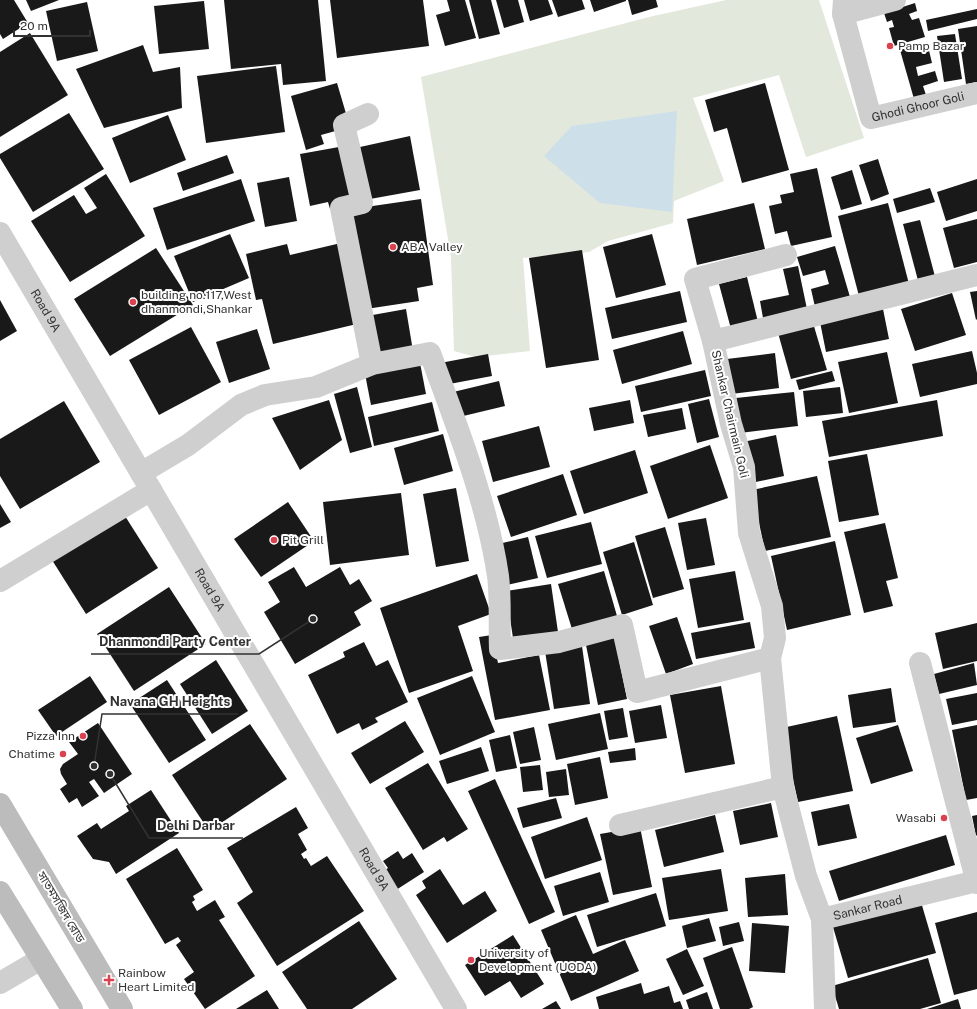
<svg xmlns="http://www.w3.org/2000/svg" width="977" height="1009" font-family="'Public Sans','Noto Sans Bengali',sans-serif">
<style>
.green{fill:#e2e8dc}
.water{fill:#cddfe9}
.building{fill:#191919}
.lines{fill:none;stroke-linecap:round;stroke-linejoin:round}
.minor{stroke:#cfcfcf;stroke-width:22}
.secondary{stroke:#bcbcbc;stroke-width:22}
.poi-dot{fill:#db424f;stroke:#fff;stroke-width:1.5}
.labels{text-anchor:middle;stroke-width:4;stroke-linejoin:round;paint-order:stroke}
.poi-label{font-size:12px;fill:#323232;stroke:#fff;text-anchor:start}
.street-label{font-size:12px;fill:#323232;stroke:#fff}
.leader{fill:none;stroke:#323232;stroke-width:1.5}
.callout-dot{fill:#323232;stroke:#fff;stroke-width:1.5}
.callout-label{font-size:13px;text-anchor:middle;font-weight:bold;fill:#323232;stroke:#fff;stroke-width:4;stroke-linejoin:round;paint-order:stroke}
</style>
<rect width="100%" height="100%" fill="#fff"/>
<!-- green -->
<polygon class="green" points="726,0 819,0 864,138 806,157 779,75 693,98 724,181 674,201 673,223 608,241 589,252 523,258 530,351 476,357 454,351 451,257 421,77 649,17"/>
<!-- water -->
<polygon class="water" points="677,111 672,212 600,203 544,156 572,126"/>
<!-- building -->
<g class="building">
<polygon points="0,0 14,0 28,23 3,39 0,34"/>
<polygon points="26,0 59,0 31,11"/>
<polygon points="224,0 318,0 326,81 283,85 281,64 231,69"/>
<polygon points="330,0 423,0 429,46 337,58"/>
<polygon points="447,0 465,0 476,38 445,46 436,15 450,11"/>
<polygon points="469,0 491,0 500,34 479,39"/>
<polygon points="496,0 518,0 524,22 504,28"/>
<polygon points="524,0 548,0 553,14 530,21"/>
<polygon points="552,0 582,0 585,9 558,17"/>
<polygon points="590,0 626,0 626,1 594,12"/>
<polygon points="628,0 656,0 658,7 632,15"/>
<polygon points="204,1 209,49 159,54 154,6"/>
<polygon points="87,2 98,51 57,61 46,11"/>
<polygon points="915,3 917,11 909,14 912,20 919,18 925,37 894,46 889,28 894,27 892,20 887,22 884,13"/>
<polygon points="977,9 977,19 928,31 926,20"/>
<polygon points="977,26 977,82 966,84 958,29"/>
<polygon points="30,33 68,95 0,137 0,52"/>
<polygon points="955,34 962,79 944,82 937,36"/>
<polygon points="927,42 932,63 916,67 918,76 935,71 938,81 923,86 926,95 914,99 900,50"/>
<polygon points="143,45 153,72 180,67 182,108 104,128 76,69"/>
<polygon points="276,66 285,132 206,143 197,76"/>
<polygon points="337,83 350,127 321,135 324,144 306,150 291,96"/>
<polygon points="765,83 789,170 742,183 727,128 714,132 705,100"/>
<polygon points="69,113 104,169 33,212 0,158 0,154"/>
<polygon points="168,115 186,160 130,183 112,138"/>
<polygon points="410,136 420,190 370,199 360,147"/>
<polygon points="350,145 361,203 330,209 328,202 310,206 300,154"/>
<polygon points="227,155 234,173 183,191 177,173"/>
<polygon points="878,159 889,194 871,201 859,165"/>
<polygon points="817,168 832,237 791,246 787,231 775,234 769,206 782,203 780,195 794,192 790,174"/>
<polygon points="852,170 862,204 841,210 831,177"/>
<polygon points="106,174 145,236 70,282 31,221 74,195 86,214 97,208 84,188"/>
<polygon points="289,177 297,221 265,227 257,183"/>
<polygon points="241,179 255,221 167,250 153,208"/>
<polygon points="977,179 977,211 946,221 937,192"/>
<polygon points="930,188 935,202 897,213 893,199"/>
<polygon points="421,199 433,285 417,288 419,301 366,309 352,209"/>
<polygon points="754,203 765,249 697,265 687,219"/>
<polygon points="888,203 909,284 859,296 838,216"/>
<polygon points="977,219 977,262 954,268 943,228"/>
<polygon points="920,220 937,284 920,288 903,224"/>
<polygon points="230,234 249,278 193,302 174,256"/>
<polygon points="652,234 666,285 616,298 603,247"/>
<polygon points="341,243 361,323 273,344 262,299 256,300 246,254 287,244 290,255"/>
<polygon points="835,246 850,297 815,307 811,289 829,284 825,270 803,276 797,257"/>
<polygon points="156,248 193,305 110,356 74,299"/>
<polygon points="582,250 599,360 546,368 529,258"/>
<polygon points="798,266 807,309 763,318 760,301 789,295 783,269"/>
<polygon points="747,277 758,322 731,329 719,284"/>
<polygon points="680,291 687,322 612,339 605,308"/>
<polygon points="977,291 977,319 976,320 970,292"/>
<polygon points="952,293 966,335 915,351 901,309"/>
<polygon points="0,300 17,331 0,341"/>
<polygon points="406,309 413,351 374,357 367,316"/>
<polygon points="883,309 889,339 826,352 820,322"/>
<polygon points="813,323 827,370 791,379 778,333"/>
<polygon points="191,327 221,382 159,415 129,360"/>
<polygon points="257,329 270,369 229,383 216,342"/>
<polygon points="683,331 692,364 622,384 613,350"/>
<polygon points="972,351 977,373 977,384 920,397 912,364"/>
<polygon points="887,352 898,403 849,413 838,362"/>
<polygon points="775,353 779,388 731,394 727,359"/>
<polygon points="488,354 492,376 444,385 440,363"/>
<polygon points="420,363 426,394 371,405 365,374"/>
<polygon points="705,370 711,396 641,412 635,386"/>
<polygon points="832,371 835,381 799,390 796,380"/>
<polygon points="499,381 505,406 455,418 449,393"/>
<polygon points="357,387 372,447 350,453 334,394"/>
<polygon points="840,387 843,413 806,417 803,391"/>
<polygon points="794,392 798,426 740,433 736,398"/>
<polygon points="709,399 719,437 697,443 688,404"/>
<polygon points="329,400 342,440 300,470 272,418"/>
<polygon points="630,400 634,423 594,431 589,408"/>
<polygon points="937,400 943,436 829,457 822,421"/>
<polygon points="64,401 100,462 20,509 0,476 0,439"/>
<polygon points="432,402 439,431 374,446 368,417"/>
<polygon points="682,408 686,429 648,437 643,415"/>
<polygon points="539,426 550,467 493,482 482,441"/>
<polygon points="443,434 453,471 404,485 394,448"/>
<polygon points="776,435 784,476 751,483 743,442"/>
<polygon points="710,445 728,498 668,519 650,466"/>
<polygon points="635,450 648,493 584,514 570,471"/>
<polygon points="867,454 879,515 839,522 828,461"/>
<polygon points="563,474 577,515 511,537 497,496"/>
<polygon points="817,476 831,537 765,551 752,490"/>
<polygon points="456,488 469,561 436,567 423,494"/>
<polygon points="401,493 409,555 330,565 323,502"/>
<polygon points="288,502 314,541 261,577 234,539"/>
<polygon points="0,504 11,522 0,528"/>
<polygon points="125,516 158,568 86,614 52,560"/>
<polygon points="706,518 715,565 687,570 678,523"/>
<polygon points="591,522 602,564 547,578 535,536"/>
<polygon points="885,523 898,578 886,581 893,606 864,613 844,532"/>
<polygon points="665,527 684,589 653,598 635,536"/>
<polygon points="528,537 538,578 507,585 498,544"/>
<polygon points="835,541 851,615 787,630 771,556"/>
<polygon points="634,542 653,605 622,615 603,552"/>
<polygon points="294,567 306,587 340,567 350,585 359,579 372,601 354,612 361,625 295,664 264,612 280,602 268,582"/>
<polygon points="604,571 617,616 572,629 558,584"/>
<polygon points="735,571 744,620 698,628 689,579"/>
<polygon points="477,574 491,614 458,626 473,671 409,693 380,608"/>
<polygon points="551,584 558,632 513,638 506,591"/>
<polygon points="169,587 206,644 134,691 97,634"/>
<polygon points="677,617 693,664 666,674 649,626"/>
<polygon points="750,622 755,648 696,659 691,633"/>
<polygon points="977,623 977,661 943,669 935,633"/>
<polygon points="492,635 498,663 539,655 550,710 495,720 479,637"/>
<polygon points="614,635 627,699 598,705 585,640"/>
<polygon points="364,642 376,666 388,660 408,702 375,718 378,722 362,730 359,723 337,734 308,675 345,657 343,652"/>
<polygon points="582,646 590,704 554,709 545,651"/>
<polygon points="216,660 248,711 212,734 180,684"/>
<polygon points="974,663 977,685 939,694 934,674"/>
<polygon points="90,676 107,702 56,736 38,710"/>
<polygon points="472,676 495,732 440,755 417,698"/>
<polygon points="167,680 206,740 169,763 130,704"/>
<polygon points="721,686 735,764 685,773 670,695"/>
<polygon points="891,688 896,722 853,728 848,695"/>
<polygon points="977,693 977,720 952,725 946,699"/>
<polygon points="661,705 667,738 635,743 629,711"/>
<polygon points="623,708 628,737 609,740 604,711"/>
<polygon points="600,713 608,749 556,760 548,724"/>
<polygon points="837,716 853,791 798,802 782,728"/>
<polygon points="405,721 424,752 370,784 351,753"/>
<polygon points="98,723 132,774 104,793 94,779 89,782 99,796 82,807 77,798 69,803 60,789 67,784 61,774 60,769 63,764 78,754 69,742"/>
<polygon points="250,724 287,779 209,831 172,775"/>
<polygon points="898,725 913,771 871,784 856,738"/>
<polygon points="977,725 977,798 966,800 952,730"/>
<polygon points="534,727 541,760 520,764 513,732"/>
<polygon points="510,735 517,768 496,772 489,740"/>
<polygon points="481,747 489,771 447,784 439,761"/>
<polygon points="635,748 636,760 610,763 608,752"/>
<polygon points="600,757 608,798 575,805 567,764"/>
<polygon points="428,763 468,829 447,842 444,837 423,850 385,788"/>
<polygon points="540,765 543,790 523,792 520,767"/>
<polygon points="566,769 569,795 549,797 546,772"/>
<polygon points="495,779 555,912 529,924 468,791"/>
<polygon points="151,790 179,833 116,874 109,862 93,859 77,836 97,823 101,829 129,811 126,806"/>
<polygon points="556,798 562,818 523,828 517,808"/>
<polygon points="771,803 778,837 740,845 733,811"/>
<polygon points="849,804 857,838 818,846 811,812"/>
<polygon points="296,807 308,828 298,834 307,850 301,854 304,859 306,858 311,866 327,856 364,911 277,966 237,903 253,892 227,848"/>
<polygon points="715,815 724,852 664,867 655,830"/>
<polygon points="977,815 977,835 976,836 972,816"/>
<polygon points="587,817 602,860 545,879 531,837"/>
<polygon points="640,827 652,887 613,895 600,834"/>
<polygon points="946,835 955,865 839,901 829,871"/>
<polygon points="177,848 203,890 193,896 195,900 192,902 197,911 215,900 225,917 219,920 255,976 205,1009 184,979 194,972 176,945 181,941 178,937 165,944 126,879"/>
<polygon points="398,851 403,859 412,853 424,872 396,890 384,871 388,868 383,861"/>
<polygon points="440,869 463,905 485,891 497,911 447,943 416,895 426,888 422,881"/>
<polygon points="721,869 728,911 669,920 662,878"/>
<polygon points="600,872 609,902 563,916 554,886"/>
<polygon points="785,874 788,915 748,917 745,878"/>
<polygon points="656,893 666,926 597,947 587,915"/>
<polygon points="921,902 936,953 848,978 833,927"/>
<polygon points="977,912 977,989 954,995 935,923"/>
<polygon points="576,915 593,954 625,940 639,971 571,1001 541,930"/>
<polygon points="709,918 716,941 687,948 682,926"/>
<polygon points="359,921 397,979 352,1009 307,1009 282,972"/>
<polygon points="739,922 744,941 723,946 719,927"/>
<polygon points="752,923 789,926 785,973 749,971"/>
<polygon points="513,935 544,984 521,998 510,981 485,996 465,965"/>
<polygon points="732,947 753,1007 749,1009 720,1009 703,958"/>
<polygon points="687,949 704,986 683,995 666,959"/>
<polygon points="928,958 941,1003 920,1009 839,1009 832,986"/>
<polygon points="641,983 644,994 669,986 674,1003 680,1001 683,1009 599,1009 596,997"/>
<polygon points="267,990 279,1009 236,1009"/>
<polygon points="707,992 713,1009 689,1009 686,1000"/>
<polygon points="958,999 961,1009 927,1009"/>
<polygon points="556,1001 561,1009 542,1009"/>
</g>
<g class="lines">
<!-- minor -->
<g class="minor">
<path id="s1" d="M844,0L843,14L871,118L977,93"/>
<polyline points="843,14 895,0"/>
<polyline points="368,114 344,125 362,203 341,208 372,364"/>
<path id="s2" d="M0,233L456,1009"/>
<polyline points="713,341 695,279 786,255"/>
<path d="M141,473L188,445L241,405L265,395L316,387L372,364L430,353C456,424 487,501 498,576C501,599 499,625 500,649L559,642L622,625L637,692L770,658"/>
<polyline points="0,581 151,490"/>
<polyline points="920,663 977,883"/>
<polyline points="620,825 783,787"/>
<polyline points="822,919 806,876 783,787 770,658 775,638 772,606 749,533 744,467 731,424 713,341 977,275"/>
<polyline points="0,983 41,959"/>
<path id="s3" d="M825,1009L822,919L977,881"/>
</g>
<!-- secondary -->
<g class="secondary">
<polyline points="0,804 122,1009"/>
<polyline points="0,892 72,1009"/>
</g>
</g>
<!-- markers -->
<g class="poi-dot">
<circle cx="890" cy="46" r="4"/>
<circle cx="393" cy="247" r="4"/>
<circle cx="133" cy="302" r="4"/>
<circle cx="274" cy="540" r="4"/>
<circle cx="83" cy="736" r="4"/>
<circle cx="63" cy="754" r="4"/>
<circle cx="944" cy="818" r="4"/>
<circle cx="471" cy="960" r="4"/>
<path d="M107 974h4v4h4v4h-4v4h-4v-4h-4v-4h4z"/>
</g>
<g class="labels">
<!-- poi labels -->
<g class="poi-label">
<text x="898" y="50">Pamp Bazar</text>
<text x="401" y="251">ABA Valley</text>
<text x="141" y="299">building no.117,West<tspan x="141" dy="14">dhanmondi,Shankar</tspan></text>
<text x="282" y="544">Pit Grill</text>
<text x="75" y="740" text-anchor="end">Pizza Inn</text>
<text x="55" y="758" text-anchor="end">Chatime</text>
<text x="936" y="822" text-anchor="end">Wasabi</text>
<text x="479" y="957">University of<tspan x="479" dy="14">Development (UODA)</tspan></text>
<text x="118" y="977">Rainbow<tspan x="118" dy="14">Heart Limited</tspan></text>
</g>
<!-- street labels -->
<g class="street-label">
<text dy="4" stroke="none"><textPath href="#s1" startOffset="170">Ghodi Ghoor Goli</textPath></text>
<text dy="4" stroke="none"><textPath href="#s2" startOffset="90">Road 9A</textPath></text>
<text transform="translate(730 414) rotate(77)" y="4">Shankar Chairmain Goli</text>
<text dy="4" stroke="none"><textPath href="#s2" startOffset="414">Road 9A</textPath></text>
<text dy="4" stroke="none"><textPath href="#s2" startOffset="738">Road 9A</textPath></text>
<text transform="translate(61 907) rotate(59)" y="4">সাতমসজিদ রোড</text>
<text dy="4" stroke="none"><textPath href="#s3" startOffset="137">Sankar Road</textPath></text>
</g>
</g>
<!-- callouts -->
<path class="leader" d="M313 619L259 654H91M94 766L102 714H238M110 774L149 838H243"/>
<g class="callout-dot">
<circle cx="313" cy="619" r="4"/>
<circle cx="94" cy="766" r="4"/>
<circle cx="110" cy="774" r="4"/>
</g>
<g class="callout-label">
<text x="175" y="646">Dhanmondi Party Center</text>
<text x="170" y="706">Navana GH Heights</text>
<text x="196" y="830">Delhi Darbar</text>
</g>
<!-- scale -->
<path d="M14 30v6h76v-6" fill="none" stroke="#323232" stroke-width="2"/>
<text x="20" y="30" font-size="12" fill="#323232" stroke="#ffffff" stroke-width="3" paint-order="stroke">20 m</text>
</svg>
